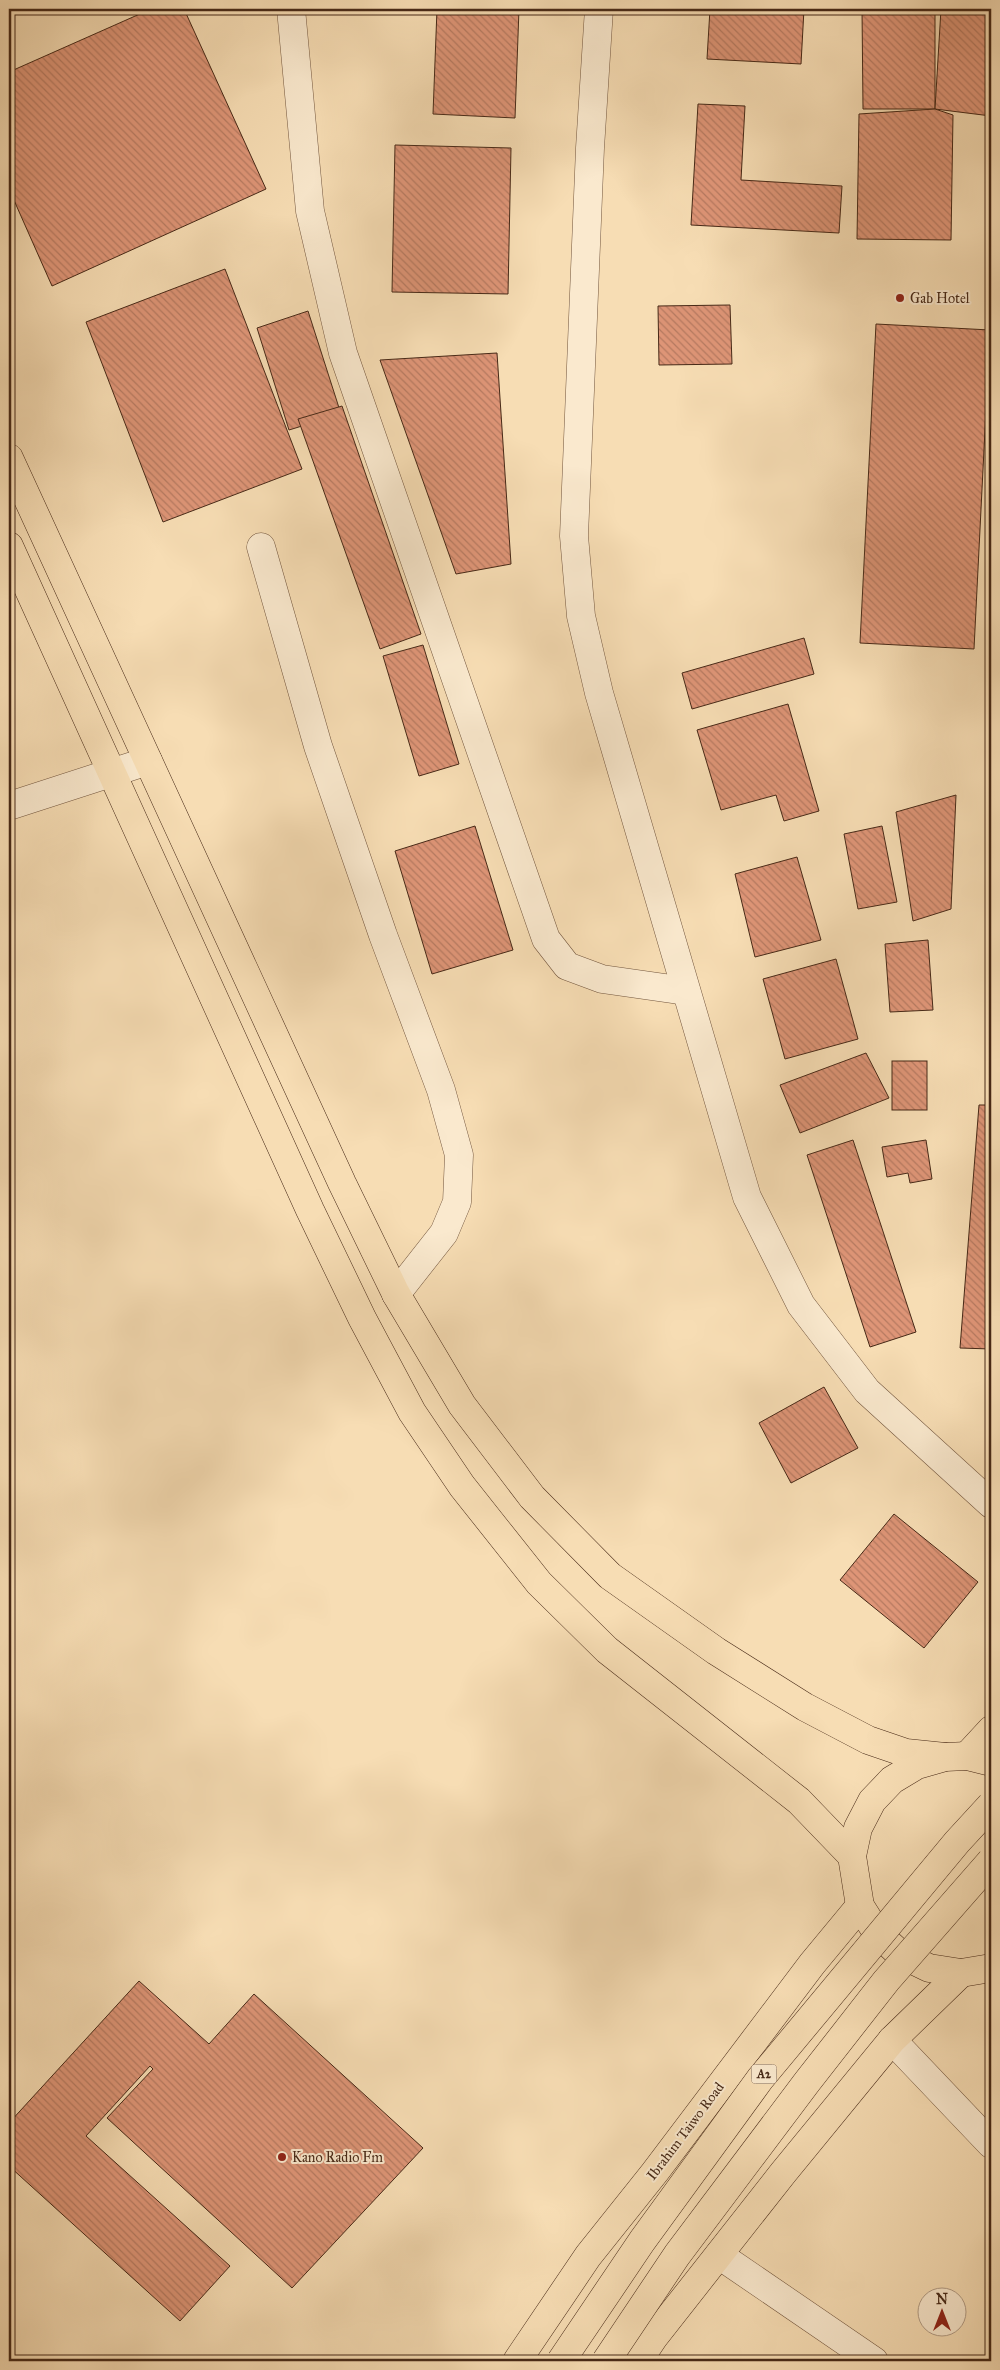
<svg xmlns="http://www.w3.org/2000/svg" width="1000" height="2370" font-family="'IM FELL Great Primer',serif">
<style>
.building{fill:url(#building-back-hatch);stroke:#472917}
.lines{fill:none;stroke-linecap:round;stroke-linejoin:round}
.minor-casing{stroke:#73563e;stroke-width:29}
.major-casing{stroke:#472917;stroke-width:29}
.minor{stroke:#fae9ce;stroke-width:28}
.major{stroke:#f7ddb4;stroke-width:28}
.highway-bridge-casing{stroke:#472917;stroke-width:29;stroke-linecap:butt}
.highway-bridge{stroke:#f7ddb4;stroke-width:28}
.poi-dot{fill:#8f2418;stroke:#fae9ce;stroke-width:2}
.labels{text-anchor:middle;stroke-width:4;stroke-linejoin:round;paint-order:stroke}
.shield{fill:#fae9ce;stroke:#7d634e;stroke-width:1}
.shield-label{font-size:12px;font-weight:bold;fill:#472917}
.poi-label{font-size:14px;fill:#472917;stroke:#fae9ce;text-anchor:start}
.street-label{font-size:14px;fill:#472917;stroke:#fae9ce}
</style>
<defs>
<pattern id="building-back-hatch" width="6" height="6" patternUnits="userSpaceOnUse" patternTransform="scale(1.25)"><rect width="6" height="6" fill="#de9577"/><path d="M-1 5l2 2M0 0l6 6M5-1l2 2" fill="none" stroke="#b67a61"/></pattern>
</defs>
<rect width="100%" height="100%" fill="#f7ddb4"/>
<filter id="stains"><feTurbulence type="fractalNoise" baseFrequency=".004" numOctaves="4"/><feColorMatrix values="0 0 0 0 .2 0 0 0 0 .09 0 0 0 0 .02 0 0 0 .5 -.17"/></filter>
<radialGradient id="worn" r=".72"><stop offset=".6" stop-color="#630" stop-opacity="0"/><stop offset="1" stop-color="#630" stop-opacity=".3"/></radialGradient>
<!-- building -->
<g class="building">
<polygon points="151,9 184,9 266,189 52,286 9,189 9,72"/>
<polygon points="437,9 519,9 515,118 433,114"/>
<polygon points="710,9 804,9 801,64 707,59"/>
<polygon points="862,9 935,9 935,109 863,109"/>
<polygon points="941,9 991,9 991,116 935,109"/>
<polygon points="698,104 745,106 741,180 842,186 839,233 691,225"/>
<polygon points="935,109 953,115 951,240 857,239 859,114"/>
<polygon points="395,145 511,148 508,294 392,292"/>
<polygon points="225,269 302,469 163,522 86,322"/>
<polygon points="730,305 732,364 659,365 658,306"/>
<polygon points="308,311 341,414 289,430 257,328"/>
<polygon points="876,324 990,330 974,649 860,643"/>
<polygon points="497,353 511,564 456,574 380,360"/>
<polygon points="342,406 421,634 380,649 298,419"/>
<polygon points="804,638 814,674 692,709 682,673"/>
<polygon points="423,645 459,764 419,776 383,656"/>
<polygon points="788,704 819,811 784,821 776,795 721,810 697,730"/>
<polygon points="956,795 951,909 913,921 896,812"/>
<polygon points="475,826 513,950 432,974 395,851"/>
<polygon points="882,826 897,902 858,909 844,834"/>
<polygon points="797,857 821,940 755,957 735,874"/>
<polygon points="991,895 991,929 989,929"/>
<polygon points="928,940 933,1010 890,1012 885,944"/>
<polygon points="836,959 858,1039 785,1059 763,979"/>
<polygon points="866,1053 889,1098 800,1133 780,1085"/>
<rect x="892" y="1061" width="35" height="49"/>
<polygon points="979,1105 991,1105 991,1349 960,1348"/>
<polygon points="853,1140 916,1332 870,1347 807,1155"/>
<polygon points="926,1140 932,1179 910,1183 908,1173 887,1177 882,1147"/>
<polygon points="824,1387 858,1448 791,1483 759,1423"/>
<polygon points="894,1514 978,1582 924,1648 840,1580"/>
<polygon points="139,1981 209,2044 254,1994 423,2148 292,2288 107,2118 153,2069 150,2066 86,2136 230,2266 180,2321 9,2166 9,2123"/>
</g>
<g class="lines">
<!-- minor casing -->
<g class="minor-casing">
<g id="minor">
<polyline points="291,9 310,211 343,353 546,939 567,966 602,979 686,991"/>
<polyline points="599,9 590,148 574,536 581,616 599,693 747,1197 801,1305 867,1391 991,1504"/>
<polyline points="261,547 318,746 383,935 441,1090 459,1155 457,1202 444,1233 396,1294"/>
<polyline points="9,806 148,761"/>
<polyline points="892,2040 991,2144"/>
<polyline points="719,2255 874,2361"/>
</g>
</g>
<!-- major casing -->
<g class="major-casing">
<g id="major">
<polyline points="9,458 342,1183 396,1294 462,1405 532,1497 610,1576 716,1651 805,1707 868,1740 906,1753 945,1757"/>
<polyline points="9,546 310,1210 362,1318 412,1412 462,1486 539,1583 607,1650 799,1801 852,1856"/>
<polyline points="967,1756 991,1730"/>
<polyline points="991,1762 967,1756 945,1757 917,1765 892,1780 872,1801 858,1828 852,1856 860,1906 877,1933 900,1954 929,1968 961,1973 991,1968"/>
<polyline points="517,2361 588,2256 655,2172 812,1964 860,1906"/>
<polyline points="638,2361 654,2337 783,2173 892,2040 961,1973"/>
</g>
</g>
<!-- minor -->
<use href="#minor" class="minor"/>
<!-- major -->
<use href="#major" class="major"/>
<!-- highway-bridge casing -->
<g class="highway-bridge-casing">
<g id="highway-bridge">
<polyline points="561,2361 642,2241 760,2079 957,1842 991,1805"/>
<polyline points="606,2361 677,2255 807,2082 886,1981 991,1861"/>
</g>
</g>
<!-- highway-bridge -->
<use href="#highway-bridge" class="highway-bridge"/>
</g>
<!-- markers -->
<g class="poi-dot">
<circle cx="900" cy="298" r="5"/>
<circle cx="282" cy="2157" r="5"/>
</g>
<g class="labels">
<!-- shield labels -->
<rect class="shield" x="751.5" y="2064.5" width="25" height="19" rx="4"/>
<g class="shield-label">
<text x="764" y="2078">A2</text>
</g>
<!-- poi labels -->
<g class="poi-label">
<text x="910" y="303">Gab Hotel</text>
<text x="292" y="2162">Kano Radio Fm</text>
</g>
<!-- street labels -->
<g class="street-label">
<text transform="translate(685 2131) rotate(-53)" y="5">Ibrahim Taiwo Road</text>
</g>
</g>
<!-- margin -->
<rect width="1000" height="2370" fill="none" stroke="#f7ddb4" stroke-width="30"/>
<rect x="10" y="10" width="980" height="2350" fill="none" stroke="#472917" stroke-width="2.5"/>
<rect x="15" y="15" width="970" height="2340" fill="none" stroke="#472917"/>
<!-- north arrow -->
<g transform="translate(942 2312)"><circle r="24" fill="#fae9ce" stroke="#b29c85"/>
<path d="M0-4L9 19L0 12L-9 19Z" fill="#8f2418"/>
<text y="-8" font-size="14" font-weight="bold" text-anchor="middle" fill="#472917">N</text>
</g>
<rect width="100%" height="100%" filter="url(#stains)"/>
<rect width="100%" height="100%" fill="url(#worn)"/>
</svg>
